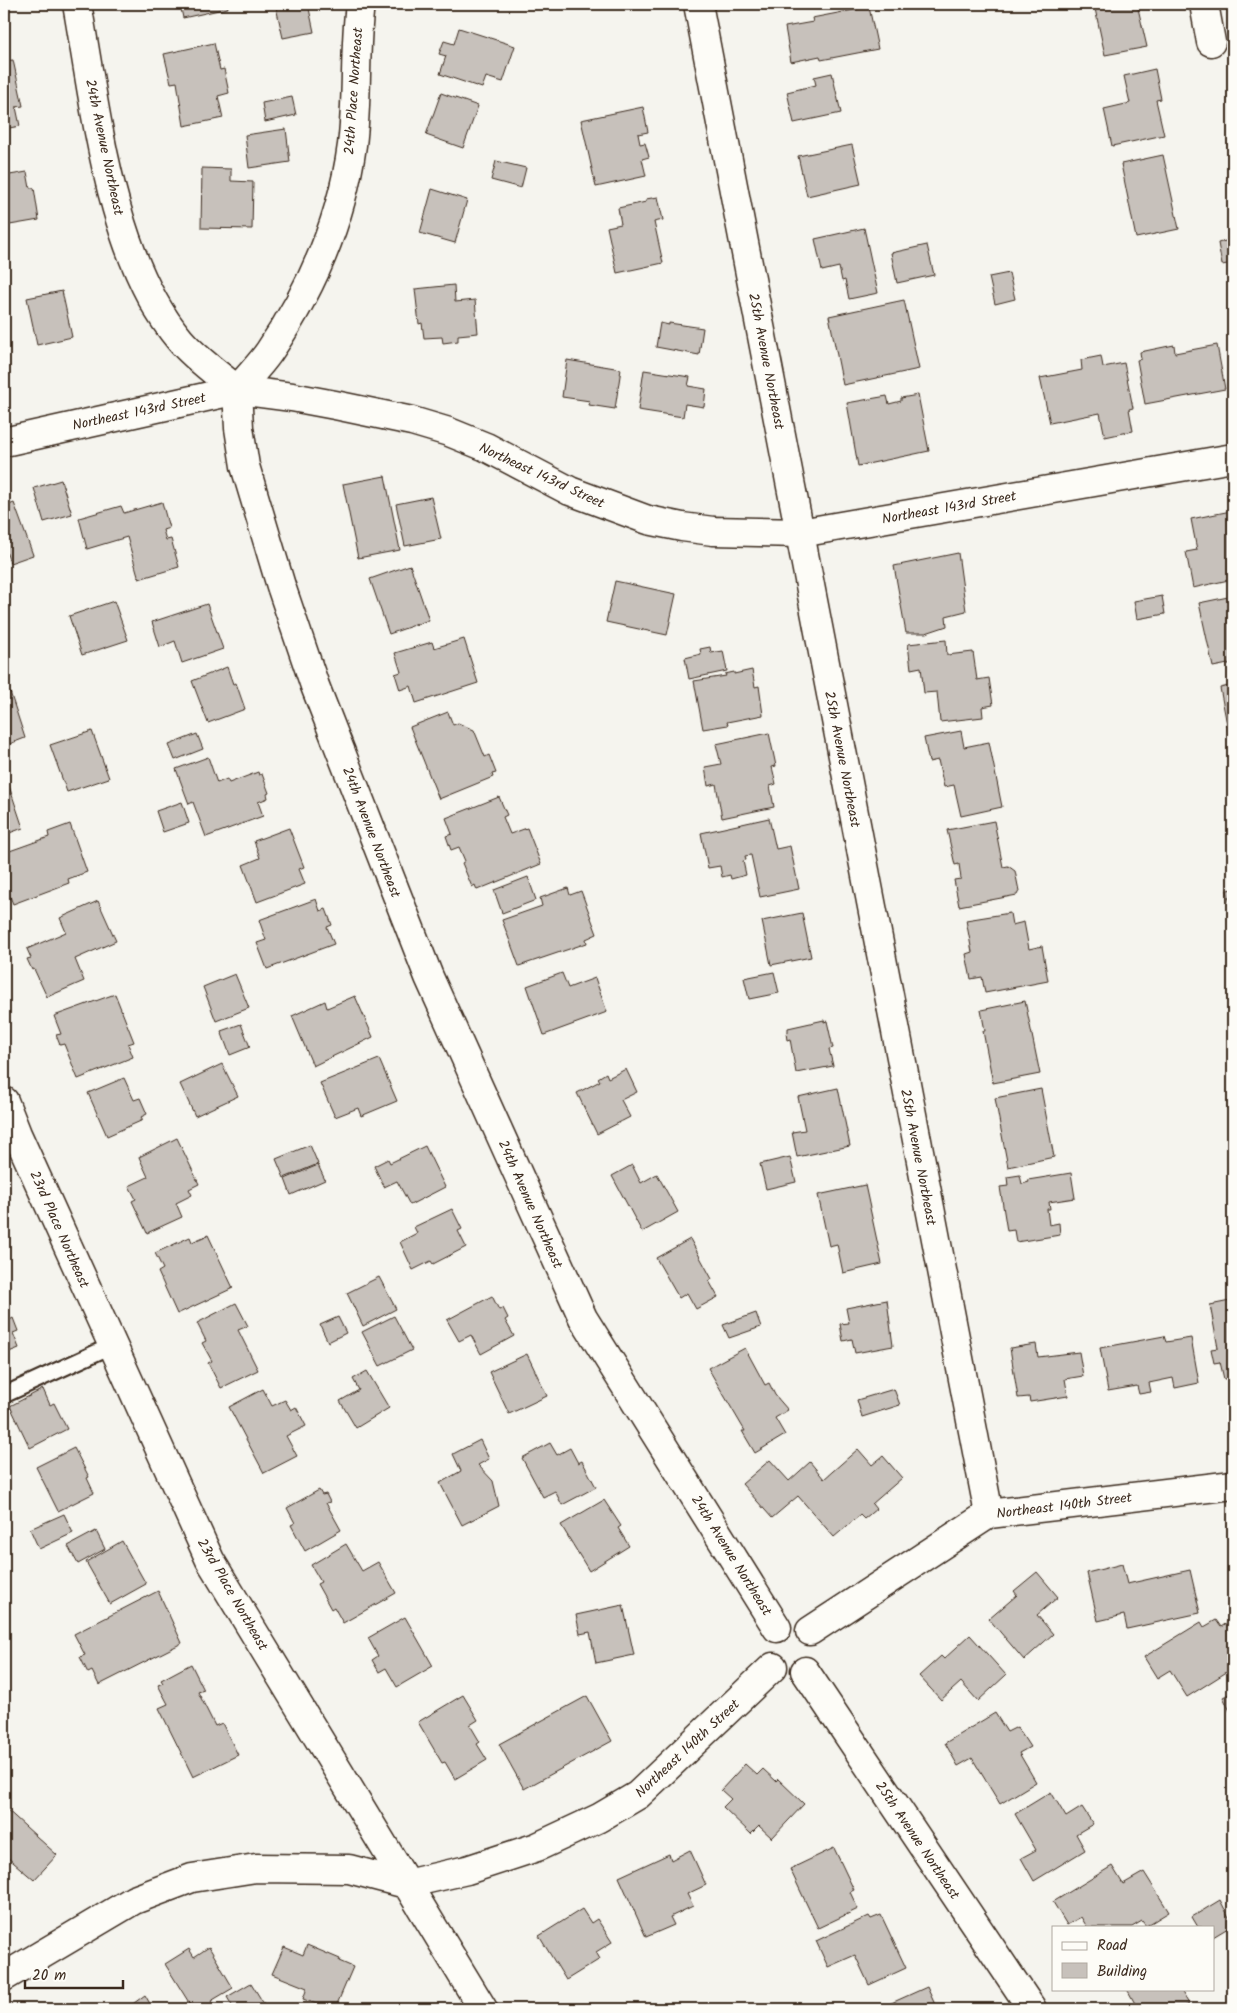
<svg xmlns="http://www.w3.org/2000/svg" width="1237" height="2013" font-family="Kalam,sans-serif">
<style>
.building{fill:#c7c1bb;stroke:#3b2a1e}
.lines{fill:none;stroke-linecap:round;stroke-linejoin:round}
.service-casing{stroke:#3b2a1e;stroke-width:19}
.minor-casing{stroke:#3b2a1e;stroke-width:31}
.service{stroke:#fdfcf7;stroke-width:15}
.minor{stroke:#fdfcf7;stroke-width:28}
.labels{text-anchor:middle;stroke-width:5;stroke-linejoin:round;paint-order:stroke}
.street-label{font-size:14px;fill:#3b2a1e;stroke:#fdfcf7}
</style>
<rect width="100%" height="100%" fill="#f5f4ee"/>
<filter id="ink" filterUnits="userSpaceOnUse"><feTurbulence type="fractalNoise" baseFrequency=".02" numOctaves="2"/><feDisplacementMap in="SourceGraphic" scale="10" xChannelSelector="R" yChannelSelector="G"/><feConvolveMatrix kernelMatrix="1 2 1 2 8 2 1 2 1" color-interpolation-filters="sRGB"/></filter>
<g filter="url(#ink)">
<!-- building -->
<g class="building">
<polygon points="180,4 227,4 228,8 183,18"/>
<polygon points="293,4 308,4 314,32 283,38 276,7"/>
<polygon points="1094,4 1137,4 1147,47 1105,55"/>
<polygon points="869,7 878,49 821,60 820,56 791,62 785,27 813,22 812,18"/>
<polygon points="459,28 515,46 503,82 486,77 482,88 440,74 446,56 439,54 444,41 454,44"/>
<polygon points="214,43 220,70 224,69 229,93 218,96 223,118 184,126 177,82 171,83 164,54"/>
<polygon points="13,60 23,106 16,107 20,126 4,129 4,61"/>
<polygon points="1155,69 1161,99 1156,100 1164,135 1112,146 1104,109 1130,103 1124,76"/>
<polygon points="832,73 841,113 794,123 787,92 816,85 814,77"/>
<polygon points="441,93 478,106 463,148 426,135"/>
<polygon points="292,97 296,115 265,122 262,103"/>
<polygon points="643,107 648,132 638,134 640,144 645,143 649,157 642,159 646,176 596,187 581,120"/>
<polygon points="286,129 290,162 249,168 245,135"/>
<polygon points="852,145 861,184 807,196 798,156"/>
<polygon points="1163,155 1179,229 1136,238 1121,164"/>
<polygon points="496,161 526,168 521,188 491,180"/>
<polygon points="202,168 231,169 231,181 253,182 252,229 201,228"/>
<polygon points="27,172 30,188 34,188 39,220 4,226 4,176"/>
<polygon points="432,189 467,200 455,243 420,233"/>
<polygon points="658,197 663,220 654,222 663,263 617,273 607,227 621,224 618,208 646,202 646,199"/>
<polygon points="864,228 878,293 849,299 845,280 842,281 839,267 822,271 815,239"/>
<polygon points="1233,239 1233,263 1222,265 1218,243"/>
<polygon points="927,245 934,275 897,283 891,253"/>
<polygon points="1009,273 1015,299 995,304 989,277"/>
<polygon points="454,285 455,302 475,300 478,333 458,335 458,341 443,343 442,337 424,338 422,323 419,324 415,289"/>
<polygon points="62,291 72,337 37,345 27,298"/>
<polygon points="904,300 919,369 843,385 829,316"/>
<polygon points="660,323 669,325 669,323 703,328 699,355 656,347"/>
<polygon points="1174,345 1175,353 1217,345 1225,389 1145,404 1137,360 1141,359 1140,352"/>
<polygon points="1101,356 1103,367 1124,363 1133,408 1129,409 1133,431 1105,437 1100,413 1050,423 1040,378 1082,370 1081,360"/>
<polygon points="567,360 621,369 615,409 589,405 590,401 562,397"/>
<polygon points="644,370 690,377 688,386 706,389 704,407 685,404 683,417 638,410"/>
<polygon points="918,395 929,451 858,466 847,403 887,396 889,404 901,401 901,398"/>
<polygon points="385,476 400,550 358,558 343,484"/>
<polygon points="61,480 72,514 44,522 34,488"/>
<polygon points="431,497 441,539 405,546 396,504"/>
<polygon points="162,502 169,528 163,530 166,540 171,539 179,567 139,579 127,537 87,549 79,518 121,506 124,513"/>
<polygon points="14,503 33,555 10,563 4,545 4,507"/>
<polygon points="1231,511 1233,523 1233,579 1193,588 1186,552 1197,550 1191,519"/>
<polygon points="958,553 966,611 946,616 947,626 926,633 906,633 894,566"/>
<polygon points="410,565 429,620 389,634 370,579"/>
<polygon points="615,581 676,594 667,635 606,622"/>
<polygon points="1162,596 1165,614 1137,619 1134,601"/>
<polygon points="1233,596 1233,663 1213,667 1199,603"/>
<polygon points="114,601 128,640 82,655 69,616"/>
<polygon points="207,604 223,649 182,663 175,641 160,647 152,622"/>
<polygon points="464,639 478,683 416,703 411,686 400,690 395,674 401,672 395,653 432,642 434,648"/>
<polygon points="946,640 947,655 973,652 977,680 989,678 993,705 982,707 983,717 940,722 937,692 924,693 921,667 911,669 908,644"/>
<polygon points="710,647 711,653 723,651 727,671 689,679 685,658 701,654 700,649"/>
<polygon points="227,667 233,684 236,683 245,709 208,723 192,681"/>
<polygon points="752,670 755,687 759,686 763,715 727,722 728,725 703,729 694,681 726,676 725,674 734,672 734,674"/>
<polygon points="1233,685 1233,756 1220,688"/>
<polygon points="10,692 25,738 4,746 4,694"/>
<polygon points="448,712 453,725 458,723 474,730 485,757 489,755 496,773 492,774 493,777 439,799 410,727"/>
<polygon points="92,731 109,778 67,792 50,745"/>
<polygon points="961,731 964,747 989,742 1002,807 961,816 954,785 944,787 938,760 929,762 924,738"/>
<polygon points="769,733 776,766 772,767 776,784 770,786 774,807 722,818 716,784 708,786 705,767 721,764 716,744"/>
<polygon points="197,734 203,749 175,760 169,745"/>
<polygon points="208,757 217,783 227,779 229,783 258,772 259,775 262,774 269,793 267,794 268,798 258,802 263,816 206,837 193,802 189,804 176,769"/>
<polygon points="7,780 23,828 4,835 4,781"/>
<polygon points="499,797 507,815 503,817 510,834 527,828 541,864 477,890 475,885 472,887 462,863 465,861 459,847 451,850 446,836 452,834 446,818"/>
<polygon points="182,802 189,823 163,832 156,811"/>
<polygon points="769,818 776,849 790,846 799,889 760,897 751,855 745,856 746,860 743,861 746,875 731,879 730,875 722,877 720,866 708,868 701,833"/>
<polygon points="994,821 1003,867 1008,866 1015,871 1019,891 1017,895 959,906 954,880 961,879 959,864 955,865 947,830"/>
<polygon points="70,824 87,872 68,879 69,883 13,904 8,892 4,894 4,853 49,837 48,832"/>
<polygon points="289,828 304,867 299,869 305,884 257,902 243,865 260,858 254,841"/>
<polygon points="528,877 536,900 502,913 494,890"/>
<polygon points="568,888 570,895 581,891 597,934 586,939 587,943 519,966 502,920 542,906 540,898"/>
<polygon points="1233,889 1233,919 1227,890"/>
<polygon points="316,899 320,911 326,909 332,925 327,927 334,944 267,969 257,943 266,940 259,920"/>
<polygon points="98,901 116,941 75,959 84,981 47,997 34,969 32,970 27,959 31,958 27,949 66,932 60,918"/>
<polygon points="802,913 811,957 771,965 762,921"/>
<polygon points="1010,913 1012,925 1024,922 1029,949 1042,946 1048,981 985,993 982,977 971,979 966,954 972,952 966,920"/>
<polygon points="774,972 779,993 749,999 744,978"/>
<polygon points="562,973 568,988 595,978 607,1012 544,1035 527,986"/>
<polygon points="235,974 249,1008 216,1021 203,987"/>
<polygon points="115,994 134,1042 128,1044 133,1057 78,1079 64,1044 60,1045 56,1035 61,1034 54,1016"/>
<polygon points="355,996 373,1037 313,1066 292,1016 325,1001 327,1008"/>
<polygon points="1025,1001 1040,1074 993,1083 983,1031 985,1031 981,1010"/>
<polygon points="824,1020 824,1022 827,1021 833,1048 829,1049 833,1066 796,1073 790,1039 787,1040 786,1033 788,1032 788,1028"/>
<polygon points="241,1024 250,1047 230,1055 221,1031"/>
<polygon points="379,1059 397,1101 361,1116 358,1108 335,1117 320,1083"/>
<polygon points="222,1064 238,1096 195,1116 180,1084"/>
<polygon points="626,1069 637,1092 621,1100 630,1117 597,1134 577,1093 600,1081 598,1078 606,1073 608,1078"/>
<polygon points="124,1078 134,1100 140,1098 147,1114 141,1117 143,1120 107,1136 88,1093"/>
<polygon points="838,1088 850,1146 797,1157 792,1132 805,1130 798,1097"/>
<polygon points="1041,1089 1054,1157 1008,1167 995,1098"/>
<polygon points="177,1138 199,1184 189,1189 192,1195 176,1203 182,1217 147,1233 132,1201 136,1199 129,1186 148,1177 139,1157"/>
<polygon points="310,1145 318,1164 284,1178 276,1159"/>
<polygon points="425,1146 445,1187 410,1205 397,1181 384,1187 374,1166 388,1159 390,1163"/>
<polygon points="790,1157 796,1182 766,1189 760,1164"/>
<polygon points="318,1165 325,1180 291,1195 285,1179"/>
<polygon points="632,1165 641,1183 657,1174 678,1212 642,1232 612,1176"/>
<polygon points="1071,1173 1075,1198 1049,1202 1050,1209 1047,1209 1049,1225 1059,1223 1060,1235 1016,1242 1014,1230 1007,1231 1000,1187 1008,1186 1007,1177 1020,1175 1022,1184 1029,1182 1028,1180"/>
<polygon points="865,1185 882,1264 843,1273 837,1244 829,1246 818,1195"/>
<polygon points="452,1209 462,1229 458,1231 466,1247 433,1264 431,1261 413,1270 400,1242 417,1233 414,1227"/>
<polygon points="208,1235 233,1288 177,1314 158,1272 163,1269 155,1253 190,1237 192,1242"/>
<polygon points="690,1239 712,1279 709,1281 718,1297 696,1309 687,1293 679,1298 656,1258"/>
<polygon points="379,1277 396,1309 363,1326 347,1293"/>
<polygon points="492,1296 499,1310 503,1308 508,1318 505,1320 514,1336 481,1354 471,1335 459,1341 447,1320"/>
<polygon points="887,1300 893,1346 855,1353 852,1339 843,1341 840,1324 849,1323 846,1308"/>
<polygon points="1230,1301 1233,1316 1233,1378 1224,1379 1220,1362 1214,1363 1211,1349 1218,1348 1210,1305"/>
<polygon points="236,1303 248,1326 238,1330 258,1370 221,1388 208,1363 212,1361 202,1343 206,1341 197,1323"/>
<polygon points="4,1312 8,1321 13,1318 18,1331 13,1333 19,1348 4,1354"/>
<polygon points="756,1313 761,1327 729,1338 723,1325"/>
<polygon points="394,1316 412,1350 380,1366 362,1332"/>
<polygon points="338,1317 346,1333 328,1342 320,1325"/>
<polygon points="1164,1336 1166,1342 1191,1338 1199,1383 1175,1388 1173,1378 1149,1383 1151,1392 1139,1394 1137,1386 1108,1391 1100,1348"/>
<polygon points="1036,1344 1038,1357 1079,1352 1083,1376 1065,1379 1068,1396 1030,1402 1029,1397 1018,1398 1010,1348"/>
<polygon points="745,1348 765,1385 769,1383 775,1395 788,1410 775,1418 785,1435 755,1453 742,1431 745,1431 708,1368"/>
<polygon points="527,1354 547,1396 509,1414 489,1372"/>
<polygon points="367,1371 389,1408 356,1428 340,1401 359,1390 353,1379"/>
<polygon points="43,1389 50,1405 54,1403 67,1429 30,1448 10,1406"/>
<polygon points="263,1389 272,1406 285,1400 291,1410 296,1407 306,1426 286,1436 297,1456 264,1473 229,1407"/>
<polygon points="894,1389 900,1405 862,1417 857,1400"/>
<polygon points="480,1440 489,1459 478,1465 493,1481 499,1506 462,1525 440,1483 461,1471 453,1454"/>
<polygon points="550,1443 557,1455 570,1448 578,1463 582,1461 596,1487 562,1505 555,1491 543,1497 522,1458"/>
<polygon points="74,1448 89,1477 87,1478 94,1493 58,1511 36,1467"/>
<polygon points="858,1449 872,1465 883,1456 902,1478 872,1504 876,1509 864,1519 860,1515 834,1537 798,1496 772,1518 742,1484 770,1460 789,1481 810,1462 824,1479"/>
<polygon points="319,1490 322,1495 326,1494 330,1502 326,1503 341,1530 305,1551 291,1525 295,1523 287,1508"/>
<polygon points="604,1500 621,1526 618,1528 629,1546 589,1571 561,1525"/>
<polygon points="64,1514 73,1533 39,1549 30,1529"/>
<polygon points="96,1531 105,1549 78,1564 68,1546"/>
<polygon points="122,1541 146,1584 110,1604 86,1562"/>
<polygon points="346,1544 362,1571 378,1562 396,1593 343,1623 334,1607 331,1609 317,1584 321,1582 311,1565"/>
<polygon points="1122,1564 1127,1584 1190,1570 1200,1613 1127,1629 1124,1615 1098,1621 1087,1573"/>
<polygon points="1037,1572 1058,1597 1037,1615 1053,1634 1024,1660 989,1619 1017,1595 1014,1591"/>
<polygon points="158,1591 182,1643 99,1685 92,1671 88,1673 80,1657 85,1655 74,1634"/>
<polygon points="623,1605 634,1655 596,1663 590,1632 580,1634 576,1615"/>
<polygon points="405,1617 433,1666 397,1687 386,1668 379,1672 372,1660 378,1656 368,1638"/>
<polygon points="1216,1620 1221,1627 1231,1620 1233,1623 1233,1668 1187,1697 1170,1670 1157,1678 1144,1657 1201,1622 1204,1627"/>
<polygon points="970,1635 1006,1675 978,1701 961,1682 941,1700 919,1676 941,1656 944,1659"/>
<polygon points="191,1664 204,1690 198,1692 215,1726 222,1723 238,1755 193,1777 159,1708 168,1704 158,1685 163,1683 161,1680"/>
<polygon points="1233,1692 1233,1717 1223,1697"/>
<polygon points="463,1695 478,1720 470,1725 480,1742 477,1744 487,1760 455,1779 445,1762 442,1763 418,1722"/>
<polygon points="587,1696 612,1741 524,1789 499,1744"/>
<polygon points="995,1713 1007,1732 1017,1727 1030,1747 1019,1753 1036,1782 1000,1804 972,1758 958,1766 945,1743"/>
<polygon points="745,1764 757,1775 763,1769 776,1781 778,1779 804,1804 772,1838 759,1826 751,1834 723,1807 731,1799 721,1790"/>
<polygon points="1051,1792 1066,1817 1082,1807 1093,1824 1076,1834 1085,1850 1034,1881 1021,1858 1036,1850 1015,1814"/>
<polygon points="4,1807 57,1855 34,1880 7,1857 5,1859 4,1858"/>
<polygon points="834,1848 854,1890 850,1892 858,1909 818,1928 790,1869"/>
<polygon points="690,1850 706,1885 687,1894 693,1906 670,1917 674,1925 646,1937 619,1877 669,1854 671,1860"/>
<polygon points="1112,1866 1123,1884 1144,1872 1169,1912 1146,1926 1142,1921 1132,1927 1087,1927 1081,1917 1067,1925 1053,1902"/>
<polygon points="1220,1900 1233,1925 1213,1937 1213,1927 1198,1927 1192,1917"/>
<polygon points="582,1909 591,1923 597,1919 612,1942 596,1952 600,1959 566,1980 539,1936"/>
<polygon points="881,1915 906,1968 869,1985 855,1955 828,1967 816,1941 869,1916 871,1919"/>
<polygon points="307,1945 340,1959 339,1961 353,1967 335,2009 330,2009 303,1999 307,1988 272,1974 284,1947 303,1955"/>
<polygon points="209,1947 233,1988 211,2001 216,2009 193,2009 165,1964 189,1949 194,1957"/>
<polygon points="251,1983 267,2009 234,2009 227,1997"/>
<polygon points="927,1987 937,2009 878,2009"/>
<polygon points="1127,1989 1180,1989 1189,2004 1181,2009 1138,2009"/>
<polygon points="145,1995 153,2009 126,2009"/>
</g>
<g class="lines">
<!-- service casing -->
<g class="service-casing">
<polyline id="service" points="4,1395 113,1345"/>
</g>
<!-- minor casing -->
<g class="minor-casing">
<g id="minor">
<path d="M77,4C96,109 110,257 180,340C196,359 218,374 237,390L239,428L245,466L281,586L315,686L429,977L583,1318L777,1628"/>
<polyline points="698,4 989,1514"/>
<polyline points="1204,4 1211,42"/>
<path d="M237,390C248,377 260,365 269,352C312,289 342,220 352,145C358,98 354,50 360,4"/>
<polyline points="4,442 237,390 292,397 335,405 412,421 449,432 486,447 570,491 648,520 682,527 713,531 800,533 1233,458"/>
<polyline points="4,1101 17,1134 210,1560 483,2009"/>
<polyline points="810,1631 989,1514 1233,1485"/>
<polyline points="805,1671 1032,2009"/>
<polyline points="4,1977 134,1900 192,1878 256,1868 349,1869 406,1884 467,1870 537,1847 599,1818 638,1795 773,1667"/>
</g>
</g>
<!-- service -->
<use href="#service" class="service"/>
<!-- minor -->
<use href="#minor" class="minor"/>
</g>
</g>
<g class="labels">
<!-- street labels -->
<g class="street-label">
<text transform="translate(353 91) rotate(-86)" y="5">24th Place Northeast</text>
<text transform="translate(105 147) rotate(78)" y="5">24th Avenue Northeast</text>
<text transform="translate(767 361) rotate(79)" y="5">25th Avenue Northeast</text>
<text transform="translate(139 411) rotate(-12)" y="5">Northeast 143rd Street</text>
<text transform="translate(542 475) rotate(25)" y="5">Northeast 143rd Street</text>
<text transform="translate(949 507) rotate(-10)" y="5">Northeast 143rd Street</text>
<text transform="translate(843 759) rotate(79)" y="5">25th Avenue Northeast</text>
<text transform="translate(372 832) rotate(69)" y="5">24th Avenue Northeast</text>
<text transform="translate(919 1157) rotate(79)" y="5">25th Avenue Northeast</text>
<text transform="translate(531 1204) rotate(66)" y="5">24th Avenue Northeast</text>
<text transform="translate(60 1229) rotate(66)" y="5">23rd Place Northeast</text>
<text transform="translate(1064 1505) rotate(-7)" y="5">Northeast 140th Street</text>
<text transform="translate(732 1555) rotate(58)" y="5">24th Avenue Northeast</text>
<text transform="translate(233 1594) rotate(60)" y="5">23rd Place Northeast</text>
<text transform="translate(687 1748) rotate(-43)" y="5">Northeast 140th Street</text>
<text transform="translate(918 1840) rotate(56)" y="5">25th Avenue Northeast</text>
</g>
</g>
<!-- margin -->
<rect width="1237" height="2013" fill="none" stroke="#fdfcf7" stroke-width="20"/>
<rect x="10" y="10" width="1217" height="1993" fill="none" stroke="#3b2a1e" stroke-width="2" filter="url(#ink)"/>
<!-- legend -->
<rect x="1052" y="1926" width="162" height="65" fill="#fdfcf7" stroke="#afa8a0"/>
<rect x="1062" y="1942" width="25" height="8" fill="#fdfcf7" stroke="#afa8a0"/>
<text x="1097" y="1950" font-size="15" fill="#3b2a1e">Road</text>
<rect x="1062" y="1963" width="25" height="15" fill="#c7c1bb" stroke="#afa8a0"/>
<text x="1097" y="1976" font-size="15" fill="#3b2a1e">Building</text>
<!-- scale -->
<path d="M25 1980v8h98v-8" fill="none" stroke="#3b2a1e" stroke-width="2.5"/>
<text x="32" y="1980" font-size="15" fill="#3b2a1e" stroke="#fdfcf7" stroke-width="4" paint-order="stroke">20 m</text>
</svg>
